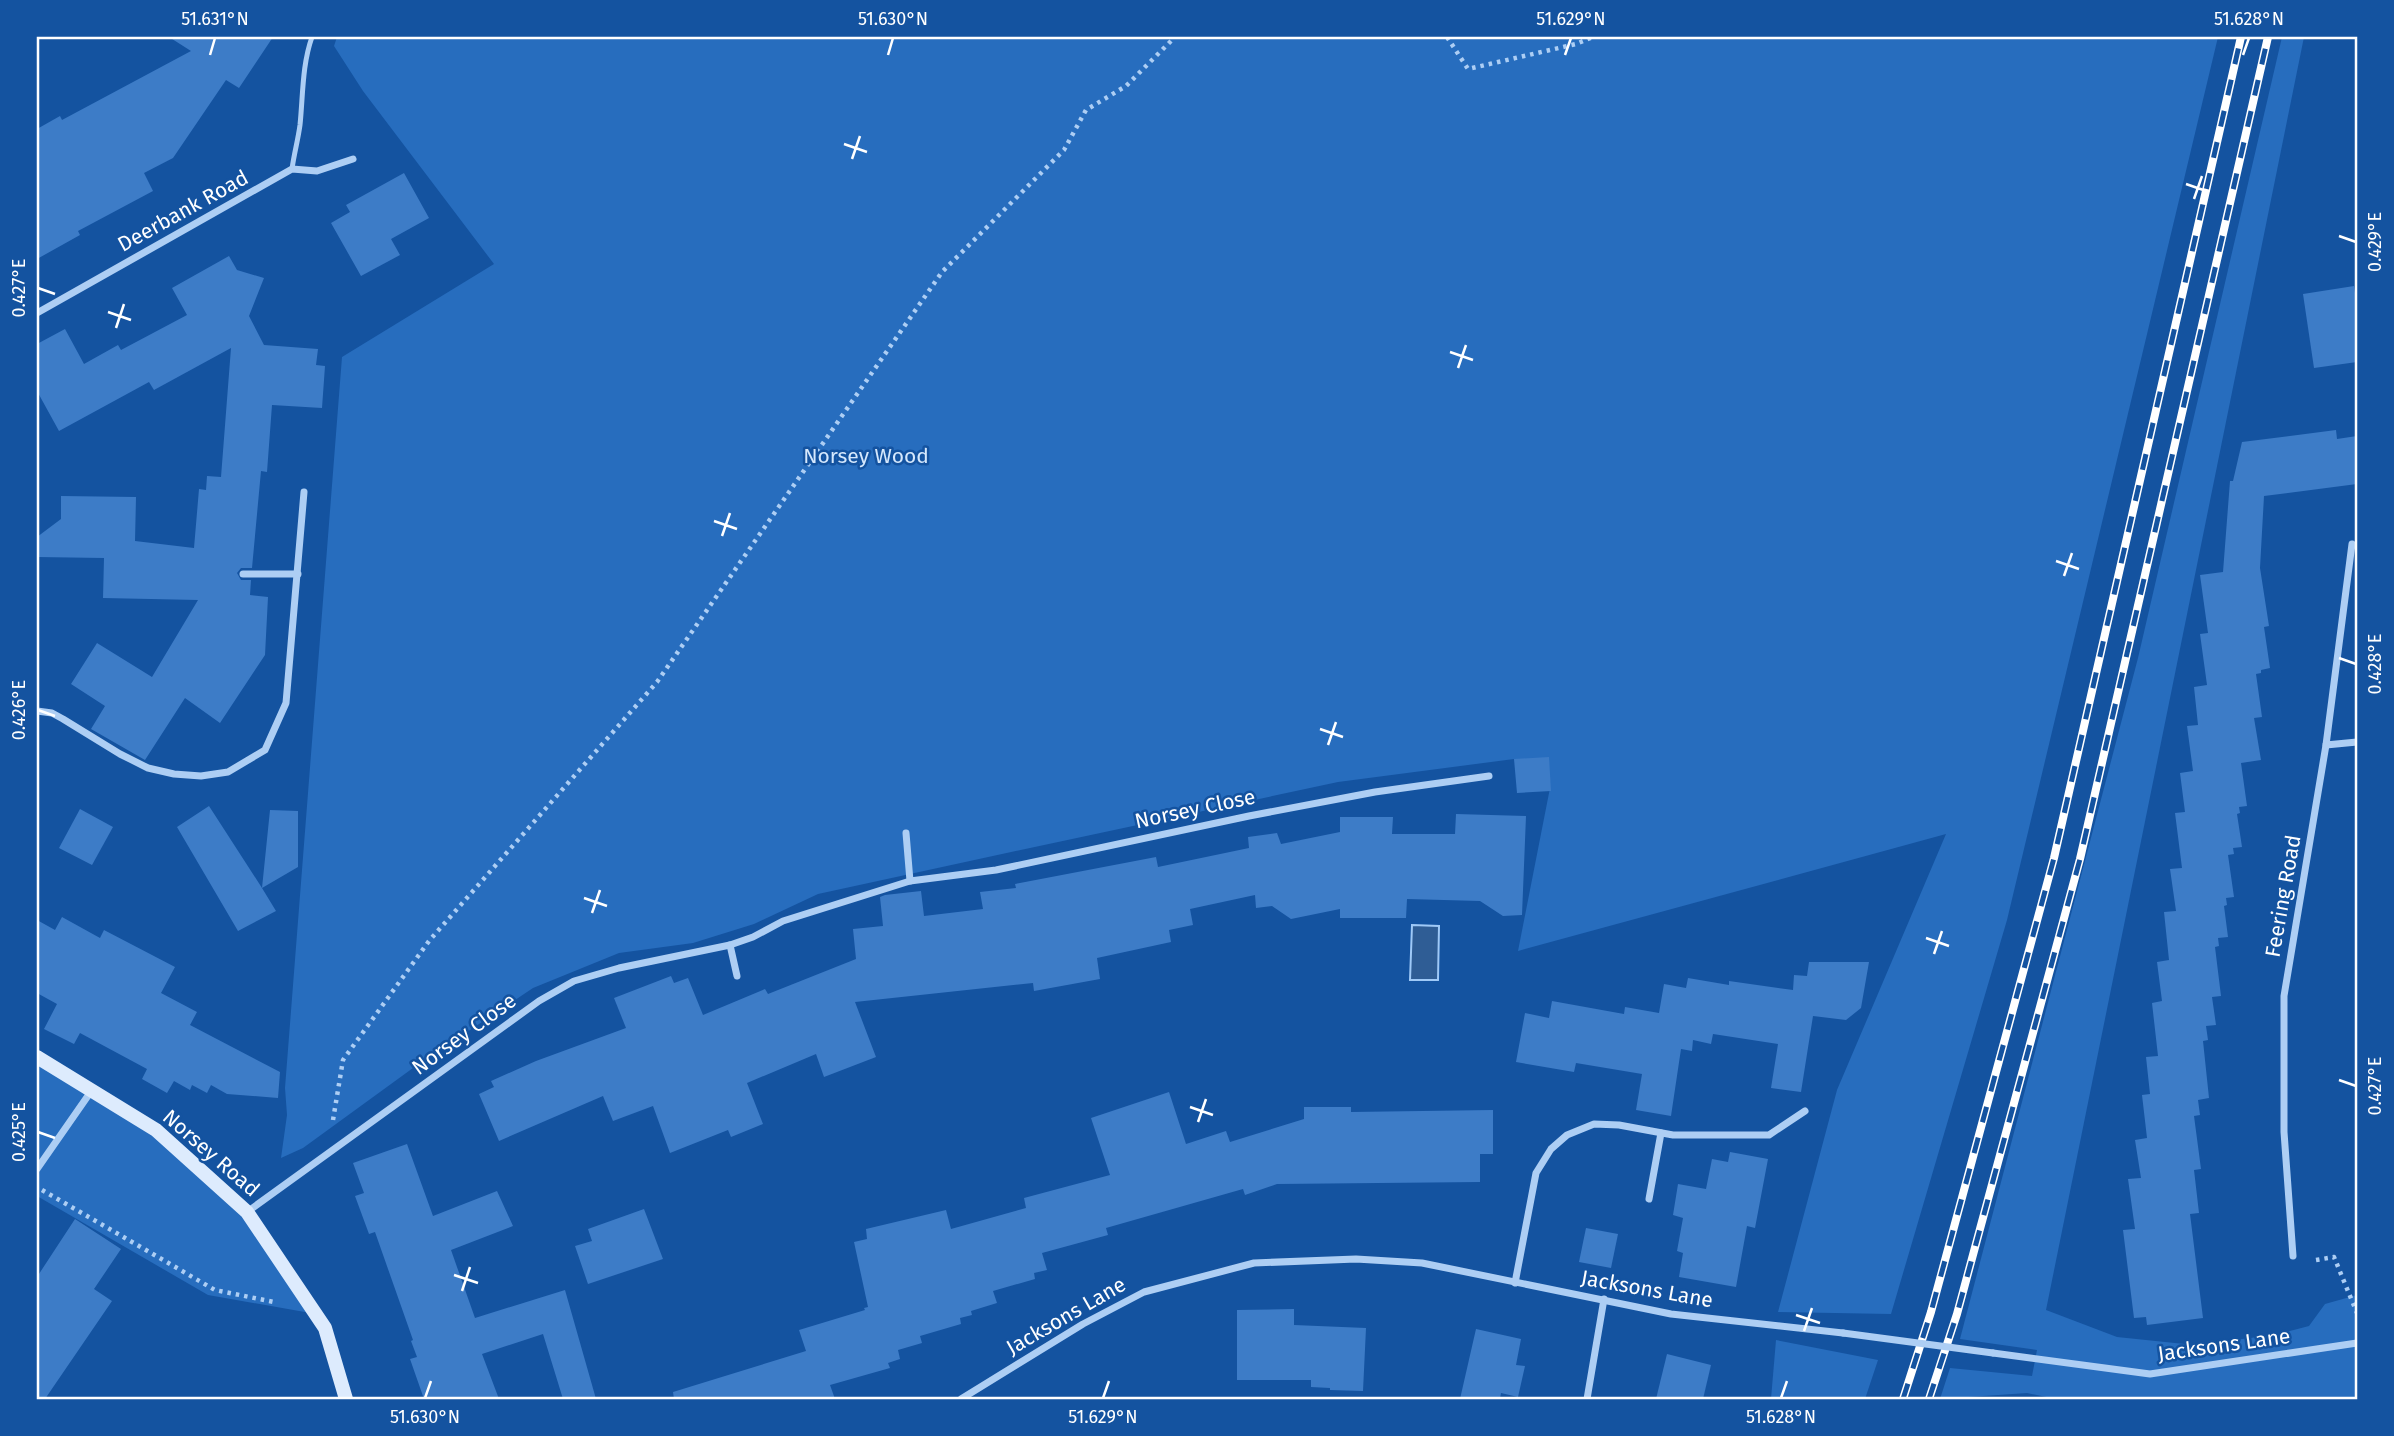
<svg xmlns="http://www.w3.org/2000/svg" width="2394" height="1436" font-family="'Fira Sans',sans-serif">
<style>
.green{fill:#276dbe}
.water{fill:#2f5d95;stroke:#9fc9f7;stroke-width:2}
.building{fill:#3d7cc7}
.lines{fill:none;stroke-linecap:round;stroke-linejoin:round}
.path{stroke:#adcef4;stroke-width:4.5;stroke-dasharray:3.5 5;stroke-linecap:butt}
.lane{stroke:#adcef4;stroke-width:5}
.street{stroke:#adcef4;stroke-width:7}
.secondary{stroke:#ddebfd;stroke-width:14}
.rail-casing{stroke:#fff;stroke-width:8}
.rail{stroke:#1453a0;stroke-width:5;stroke-dasharray:16;stroke-linecap:butt}
.street-bridge{stroke:#adcef4;stroke-width:7}
.ticks{fill:none;stroke:#fff;stroke-width:2.5}
.labels{text-anchor:middle;stroke-width:5;stroke-linejoin:round;paint-order:stroke}
.street-label{font-size:21px;fill:#fff;stroke:#1453a0}
.park-label{font-size:21px;fill:#d5e8fd;stroke:#1453a0}
.neatline{fill:none;stroke:#fff;stroke-width:2.5}
.ticks-label{font-size:18px;text-anchor:middle;fill:#fff}
</style>
<rect width="100%" height="100%" fill="#1453a0"/>
<!-- green -->
<g class="green">
<polygon points="337,37 2218,37 2007,920 1891,1314 1778,1312 1837,1090 1946,834 1518,951 1550,788 1514,759 1338,782 1002,854 818,894 754,924 693,943 619,953 533,988 413,1068 303,1148 281,1158 287,1115 285,1088 342,357 494,264 363,91 334,46"/>
<polygon points="2282,37 2304,37 2046,1310 2117,1337 2194,1345 2274,1335 2309,1326 2325,1304 2357,1295 2357,1399 2056,1399 2027,1393 1940,1399 1950,1368 2032,1376 2037,1350 1960,1339 2138,658"/>
<polygon points="37,1057 156,1130 247,1212 316,1314 208,1295 37,1196"/>
<polygon points="1776,1340 1878,1360 1865,1399 1771,1399"/>
</g>
<!-- water -->
<polygon class="water" points="1412,925 1439,926 1438,980 1410,980"/>
<!-- building -->
<g class="building">
<polygon points="169,37 273,37 239,88 226,80 173,158 144,173 153,191 78,231 80,235 37,259 37,129 60,116 62,120 191,51"/>
<polygon points="404,173 429,218 391,239 400,255 361,276 331,223 350,212 346,205"/>
<polygon points="229,256 237,270 264,278 249,316 264,345 318,349 316,365 325,366 322,408 272,405 267,472 261,471 252,568 241,568 237,573 241,580 251,580 250,595 268,597 265,655 220,723 185,698 145,760 91,729 105,706 71,684 97,643 152,677 198,600 103,598 104,558 37,557 37,537 61,519 61,496 136,497 135,541 194,548 199,489 206,490 207,476 221,477 231,348 154,390 149,382 59,431 37,391 37,344 65,329 84,364 118,345 121,350 187,315 172,288"/>
<polygon points="2354,286 2357,306 2357,362 2314,368 2303,294"/>
<polygon points="2336,430 2337,439 2357,436 2357,484 2264,496 2260,568 2269,626 2264,627 2270,668 2261,670 2261,673 2256,674 2262,717 2254,718 2261,760 2241,763 2247,806 2239,807 2240,813 2237,814 2242,847 2233,848 2234,854 2228,855 2234,897 2226,898 2227,905 2224,906 2228,937 2218,938 2219,946 2215,947 2221,996 2212,997 2216,1025 2206,1026 2208,1040 2203,1041 2209,1098 2198,1100 2200,1115 2194,1116 2201,1169 2194,1170 2199,1213 2190,1214 2203,1318 2147,1325 2146,1317 2134,1318 2123,1230 2135,1229 2128,1179 2141,1178 2135,1140 2147,1138 2142,1095 2150,1094 2146,1057 2158,1056 2152,1003 2162,1001 2157,962 2169,960 2164,912 2176,911 2170,869 2182,868 2175,813 2185,812 2180,773 2193,771 2187,726 2198,725 2194,687 2207,685 2200,634 2208,633 2200,575 2223,572 2230,481 2233,481 2242,442"/>
<polygon points="1549,757 1551,791 1517,793 1514,759"/>
<polygon points="209,806 262,888 270,810 298,811 298,867 262,888 276,911 238,931 177,827"/>
<polygon points="80,809 113,827 92,865 59,848"/>
<polygon points="1456,814 1526,816 1522,915 1503,916 1480,901 1407,899 1406,918 1340,918 1340,909 1291,919 1272,906 1256,908 1255,895 1190,909 1193,925 1169,930 1171,942 1097,958 1100,979 1034,991 1033,983 855,1002 876,1057 824,1077 816,1054 747,1083 763,1124 731,1137 728,1130 670,1153 653,1106 613,1121 603,1096 499,1141 479,1094 494,1087 491,1081 536,1061 626,1028 614,998 671,976 674,983 688,978 703,1015 765,989 768,994 856,959 853,929 883,926 880,897 885,895 921,891 924,916 983,909 980,892 1016,888 1015,884 1156,857 1158,867 1249,848 1248,837 1277,833 1281,844 1340,832 1340,817 1393,817 1392,834 1455,834"/>
<polygon points="62,917 100,938 104,930 175,967 161,993 197,1012 190,1025 280,1072 278,1098 227,1094 211,1085 207,1093 192,1085 190,1090 174,1081 167,1093 142,1079 147,1069 80,1033 74,1044 44,1029 57,1004 37,993 37,920 55,930"/>
<polygon points="1809,962 1869,962 1861,1008 1846,1020 1813,1016 1801,1092 1771,1088 1778,1044 1713,1034 1711,1044 1693,1040 1692,1051 1681,1049 1671,1116 1636,1110 1642,1074 1576,1063 1574,1072 1516,1062 1525,1013 1549,1018 1552,1001 1624,1014 1625,1007 1659,1013 1664,984 1686,988 1688,978 1729,985 1729,981 1793,990 1794,975 1807,976"/>
<polygon points="1169,1092 1186,1144 1226,1131 1230,1142 1304,1119 1304,1107 1351,1107 1351,1112 1493,1110 1493,1154 1480,1154 1480,1182 1277,1184 1245,1195 1243,1189 1106,1228 1108,1235 1042,1253 1047,1270 1034,1273 1035,1279 993,1291 997,1303 971,1311 972,1315 960,1318 961,1324 920,1336 922,1343 898,1350 900,1359 888,1363 890,1368 830,1385 835,1399 674,1399 673,1392 806,1351 799,1330 865,1310 864,1308 868,1307 854,1242 867,1239 866,1229 946,1210 951,1229 1026,1208 1024,1198 1110,1175 1091,1118"/>
<polygon points="407,1144 433,1216 497,1191 513,1226 451,1250 475,1318 565,1290 596,1399 563,1399 543,1334 482,1354 499,1399 424,1399 410,1359 417,1357 411,1341 413,1340 375,1232 369,1234 355,1196 364,1193 353,1163"/>
<polygon points="1730,1152 1768,1159 1755,1228 1747,1226 1736,1287 1679,1277 1683,1253 1677,1251 1683,1218 1673,1215 1678,1184 1706,1189 1712,1159 1728,1162"/>
<polygon points="644,1209 663,1259 588,1284 575,1246 592,1241 588,1229"/>
<polygon points="75,1219 121,1249 94,1289 112,1301 45,1399 37,1399 37,1277"/>
<polygon points="1586,1228 1618,1234 1611,1268 1579,1262"/>
<polygon points="1294,1309 1294,1325 1366,1328 1363,1391 1330,1390 1330,1388 1311,1387 1311,1380 1237,1380 1237,1310"/>
<polygon points="1476,1329 1521,1339 1516,1365 1525,1366 1518,1397 1501,1393 1500,1399 1460,1399"/>
<polygon points="1667,1354 1711,1365 1703,1399 1656,1399"/>
</g>
<g class="lines">
<!-- path -->
<g class="path">
<polyline points="1447,37 1468,69 1576,44 1593,37"/>
<polyline points="333,1120 343,1060 429,941 657,682 942,272 1064,150 1086,110 1126,86 1175,37"/>
<polyline points="42,1190 215,1290 274,1302"/>
<polyline points="2316,1260 2334,1257 2357,1313"/>
</g>
<!-- lane -->
<path class="lane" d="M292,169C294,154 298,140 300,125C303,96 302,65 312,37"/>
<!-- street -->
<g class="street">
<polyline points="37,313 292,169 317,171 353,159"/>
<polyline points="243,574 298,574"/>
<polyline points="37,711 52,713 63,719 120,754 148,768 174,774 201,776 228,772 265,750 286,703 304,492"/>
<polyline points="2326,745 2357,742"/>
<polyline points="906,833 910,881"/>
<polyline points="730,945 737,976"/>
<polyline points="37,1169 92,1090"/>
<polyline points="1649,1199 1661,1133"/>
<polyline points="247,1212 539,1001 574,981 619,968 730,945 753,937 783,921 910,881 996,870 1249,816 1375,792 1489,776"/>
<polyline points="2293,1256 2284,1132 2284,996 2326,745 2352,544"/>
<polyline points="1515,1283 1536,1173 1551,1149 1567,1135 1594,1124 1619,1125 1673,1135 1769,1135 1805,1111"/>
<polyline points="1993,1353 2150,1374 2357,1343"/>
<polyline points="961,1399 1083,1324 1144,1292 1254,1263 1356,1259 1422,1263 1671,1314 1843,1333"/>
<polyline points="1587,1399 1604,1299"/>
</g>
<!-- secondary -->
<polyline class="secondary" points="37,1057 156,1130 247,1212 325,1328 346,1399"/>
<!-- rail casing -->
<g class="rail-casing">
<g id="rail">
<polyline points="1903,1399 1931,1312 2054,858 2241,37"/>
<polyline points="1929,1399 1957,1314 2080,859 2268,37"/>
</g>
</g>
<!-- rail -->
<use href="#rail" class="rail"/>
<!-- street-bridge -->
<polyline class="street-bridge" points="1843,1333 1993,1353"/>
</g>
<!-- ticks -->
<path class="ticks" d="M210,55L215,38M888,55L893,38M1565,55L1571,38M2243,55L2249,38M844,144L867,152M852,159L860,136M2186,184L2209,192M2194,199L2202,176M2339,236L2356,242M38,288L55,294M108,312L131,320M116,328L124,304M1450,352L1473,360M1458,368L1466,345M714,521L737,529M722,536L730,513M2056,561L2079,569M2064,576L2072,553M2339,658L2356,664M38,710L55,716M1320,729L1343,737M1328,745L1336,722M584,898L607,906M592,913L600,890M1926,938L1949,946M1934,954L1942,931M2339,1080L2356,1086M1190,1107L1213,1115M1198,1122L1206,1099M38,1132L55,1138M454,1275L478,1283M462,1291L470,1267M1796,1315L1820,1323M1804,1331L1812,1308M425,1398L431,1381M1103,1398L1109,1381M1781,1398L1787,1381"/>
<g class="labels">
<!-- street labels -->
<g class="street-label">
<text transform="translate(183 211) rotate(-29)" y="7">Deerbank Road</text>
<text transform="translate(1195 809) rotate(-12)" y="7">Norsey Close</text>
<text transform="translate(2283 896) rotate(-80)" y="7">Feering Road</text>
<text transform="translate(464 1034) rotate(-36)" y="7">Norsey Close</text>
<text transform="translate(211 1153) rotate(41)" y="7">Norsey Road</text>
<text transform="translate(1647 1289) rotate(10)" y="7">Jacksons Lane</text>
<text transform="translate(1066 1316) rotate(-30)" y="7">Jacksons Lane</text>
<text transform="translate(2224 1345) rotate(-8)" y="7">Jacksons Lane</text>
</g>
<!-- park labels -->
<g class="park-label">
<text x="866" y="463">Norsey Wood</text>
</g>
</g>
<!-- border -->
<rect width="2394" height="1436" fill="none" stroke="#1453a0" stroke-width="77"/>
<rect x="38" y="38" width="2318" height="1360" class="neatline"/>
<g class="ticks-label">
<text x="215" y="25">51.631°N</text>
<text x="893" y="25">51.630°N</text>
<text x="1571" y="25">51.629°N</text>
<text x="2249" y="25">51.628°N</text>
<text transform="translate(2375 242) rotate(-90)" y="6">0.429°E</text>
<text transform="translate(19 288) rotate(-90)" y="6">0.427°E</text>
<text transform="translate(2375 664) rotate(-90)" y="6">0.428°E</text>
<text transform="translate(19 710) rotate(-90)" y="6">0.426°E</text>
<text transform="translate(2375 1086) rotate(-90)" y="6">0.427°E</text>
<text transform="translate(19 1132) rotate(-90)" y="6">0.425°E</text>
<text x="425" y="1423">51.630°N</text>
<text x="1103" y="1423">51.629°N</text>
<text x="1781" y="1423">51.628°N</text>
</g>
</svg>
